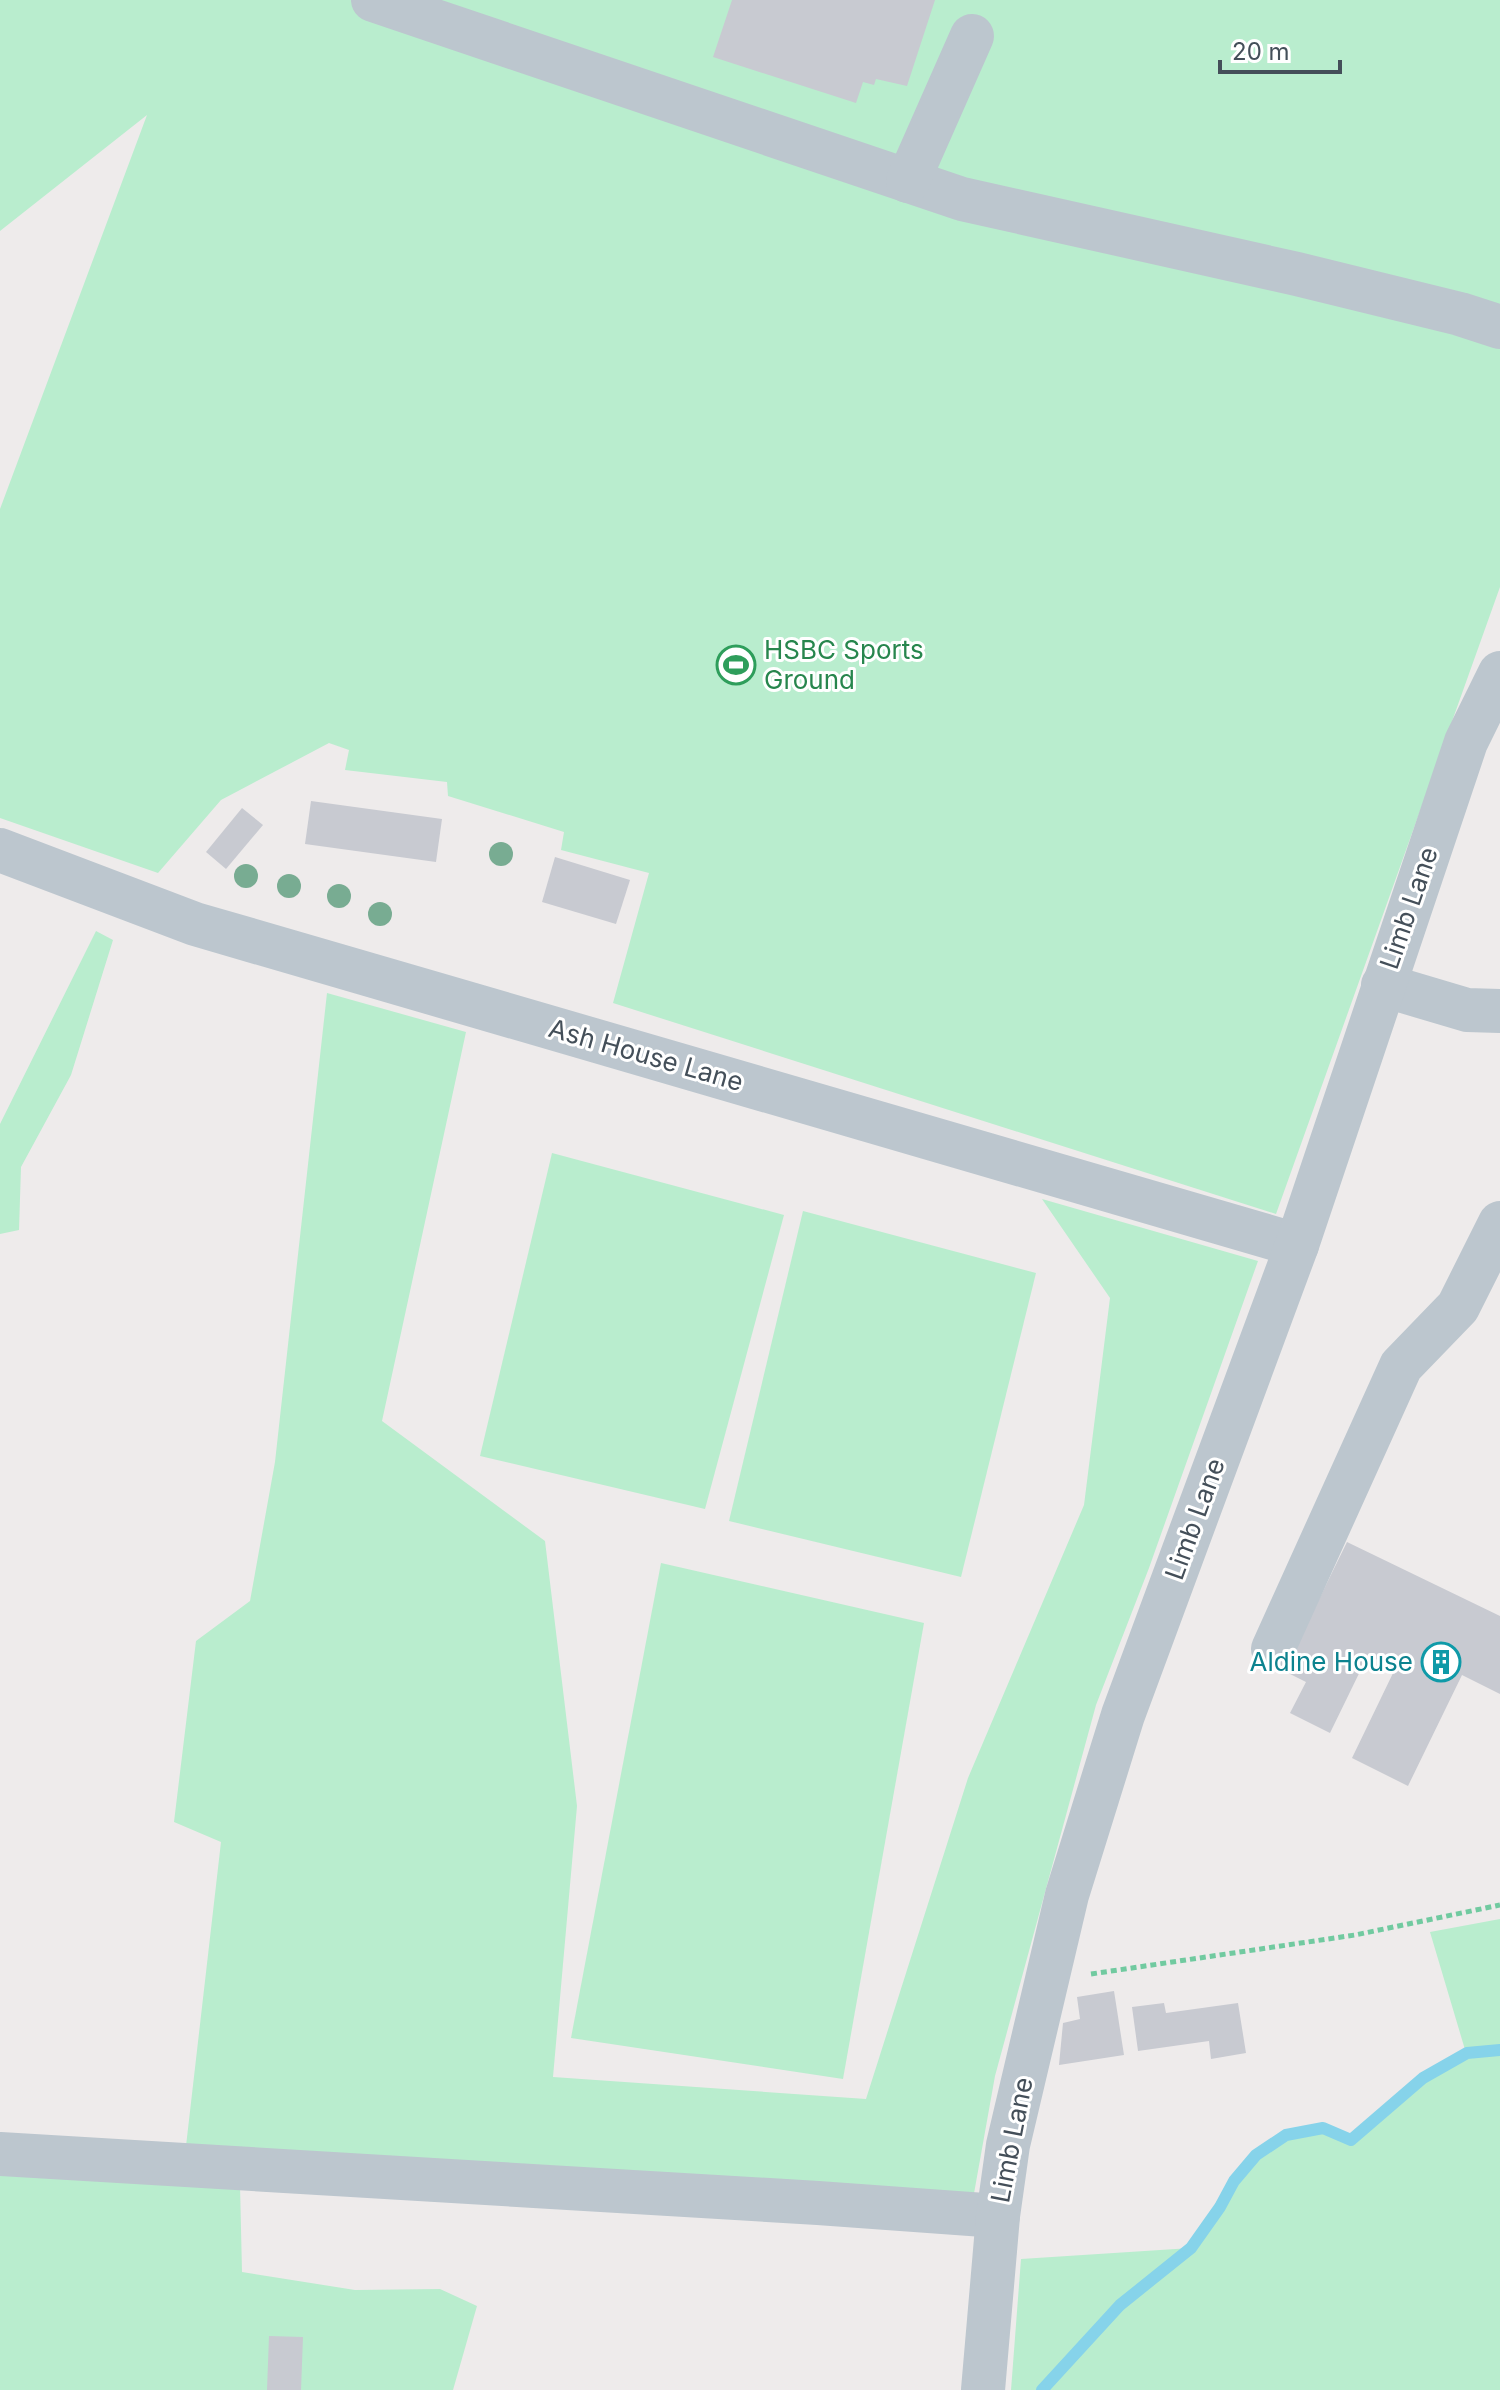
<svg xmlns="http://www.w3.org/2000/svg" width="1500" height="2390" font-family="Inter,sans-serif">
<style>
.green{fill:#b9edce}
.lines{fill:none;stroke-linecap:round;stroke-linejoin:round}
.stream{stroke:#86d3ea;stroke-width:12}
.building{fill:#c8cad1}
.path{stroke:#71caa0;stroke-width:5;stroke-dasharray:6 4;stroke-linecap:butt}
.minor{stroke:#bcc6ce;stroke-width:44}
.tree{fill:#78ac92}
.labels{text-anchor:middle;stroke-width:6;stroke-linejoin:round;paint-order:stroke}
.leisure-label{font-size:26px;fill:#27864d;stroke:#fff;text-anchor:start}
.street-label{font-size:26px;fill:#444f59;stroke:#fff}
.culture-label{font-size:26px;fill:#0d838f;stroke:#fff;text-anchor:end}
</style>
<rect width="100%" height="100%" fill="#eeebeb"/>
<!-- green -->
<g class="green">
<polygon points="0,0 1500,0 1500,587 1276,1214 613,1003 649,873 561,850 564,832 448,796 447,782 345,770 349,750 329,743 221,800 158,873 0,818 0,509 147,115 0,231"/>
<polygon points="96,931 113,940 71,1075 21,1167 19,1230 0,1234 0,1124"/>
<polygon points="327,993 466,1032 382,1421 545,1541 577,1806 553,2077 866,2099 968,1778 1084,1505 1110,1298 1042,1199 1258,1261 1149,1568 1096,1705 995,2076 973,2199 186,2146 221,1842 174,1822 196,1641 250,1601 275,1462"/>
<polygon points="552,1153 784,1215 705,1509 480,1456"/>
<polygon points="803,1211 1036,1273 961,1577 729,1521"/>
<polygon points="661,1563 924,1623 843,2079 571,2038"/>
<polygon points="1500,1919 1500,2390 1011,2390 1021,2259 1191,2248 1220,2208 1234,2181 1256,2155 1286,2135 1323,2128 1351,2140 1423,2078 1466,2053 1430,1932"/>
<polygon points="0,2169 240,2185 242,2272 355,2290 440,2289 477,2306 453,2390 0,2390"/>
</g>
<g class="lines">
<!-- stream -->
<polyline class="stream" points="1042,2390 1120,2305 1191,2248 1220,2207 1234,2181 1256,2155 1286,2135 1323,2128 1351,2140 1423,2078 1467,2053 1500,2050"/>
</g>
<!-- building -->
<g class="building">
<polygon points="732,0 935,0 907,86 876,79 874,85 863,82 856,103 713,57"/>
<polygon points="311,801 442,819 436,862 305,844"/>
<polygon points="242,808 263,825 226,869 206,852"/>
<polygon points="555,857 630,880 616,924 542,902"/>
<polygon points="1347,1542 1500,1616 1500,1694 1462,1675 1408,1786 1352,1758 1395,1669 1368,1655 1330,1733 1290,1713 1306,1682 1284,1671"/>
<polygon points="1114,1991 1124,2055 1059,2065 1063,2023 1080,2019 1077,1997"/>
<polygon points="1164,2003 1166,2013 1238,2003 1246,2053 1211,2059 1209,2041 1138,2051 1132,2007"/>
<polygon points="269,2336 303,2337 301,2390 267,2390"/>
</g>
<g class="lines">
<!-- path -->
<polyline class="path" points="1091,1974 1355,1935 1500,1905"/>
<!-- minor -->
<g class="minor">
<polyline points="373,0 962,199 1297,274 1460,314 1500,327"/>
<polyline points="908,181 972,36"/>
<polyline points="0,850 195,924 1297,1245"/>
<polyline points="1383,985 1467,1010 1500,1011"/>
<polyline points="1273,1649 1401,1366 1458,1307 1500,1223"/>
<polyline points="0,2154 818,2203 998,2216"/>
<polyline points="983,2390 998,2216 1008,2145 1067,1895 1123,1715 1297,1245 1466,742 1500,673"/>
</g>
</g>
<!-- trees -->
<g class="tree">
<circle cx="501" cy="854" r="12"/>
<circle cx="246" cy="876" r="12"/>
<circle cx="289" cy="886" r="12"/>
<circle cx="339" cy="896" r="12"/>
<circle cx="380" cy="914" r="12"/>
</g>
<!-- icons -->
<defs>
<g id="stadium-ring" transform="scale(2)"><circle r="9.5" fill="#fff" stroke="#2e9e5b" stroke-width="1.5"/><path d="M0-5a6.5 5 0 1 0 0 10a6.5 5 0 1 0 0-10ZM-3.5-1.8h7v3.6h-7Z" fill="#2e9e5b"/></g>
<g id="building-ring" transform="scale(2)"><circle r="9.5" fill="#fff" stroke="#0f9aa8" stroke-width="1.5"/><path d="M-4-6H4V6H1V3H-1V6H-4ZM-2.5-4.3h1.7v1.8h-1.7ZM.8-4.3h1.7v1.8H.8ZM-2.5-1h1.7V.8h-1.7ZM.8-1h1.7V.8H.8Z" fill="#0f9aa8"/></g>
</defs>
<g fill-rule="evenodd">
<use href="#stadium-ring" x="736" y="665"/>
<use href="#building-ring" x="1441" y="1662"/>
</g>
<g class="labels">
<!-- leisure labels -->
<g class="leisure-label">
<text x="764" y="659">HSBC Sports<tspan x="764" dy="30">Ground</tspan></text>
</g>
<!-- street labels -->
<g class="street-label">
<text transform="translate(1409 908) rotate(-71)" y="9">Limb Lane</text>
<text transform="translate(646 1055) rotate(16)" y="9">Ash House Lane</text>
<text transform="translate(1195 1519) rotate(-70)" y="9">Limb Lane</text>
<text transform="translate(1012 2140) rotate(-79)" y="9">Limb Lane</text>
</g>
<!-- culture labels -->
<g class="culture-label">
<text x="1413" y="1671">Aldine House</text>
</g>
</g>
<!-- scale -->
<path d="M1220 60v12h120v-12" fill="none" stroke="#444f59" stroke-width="4"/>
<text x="1232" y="60" font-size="24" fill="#444f59" stroke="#ffffff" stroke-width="6" paint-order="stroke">20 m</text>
</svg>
